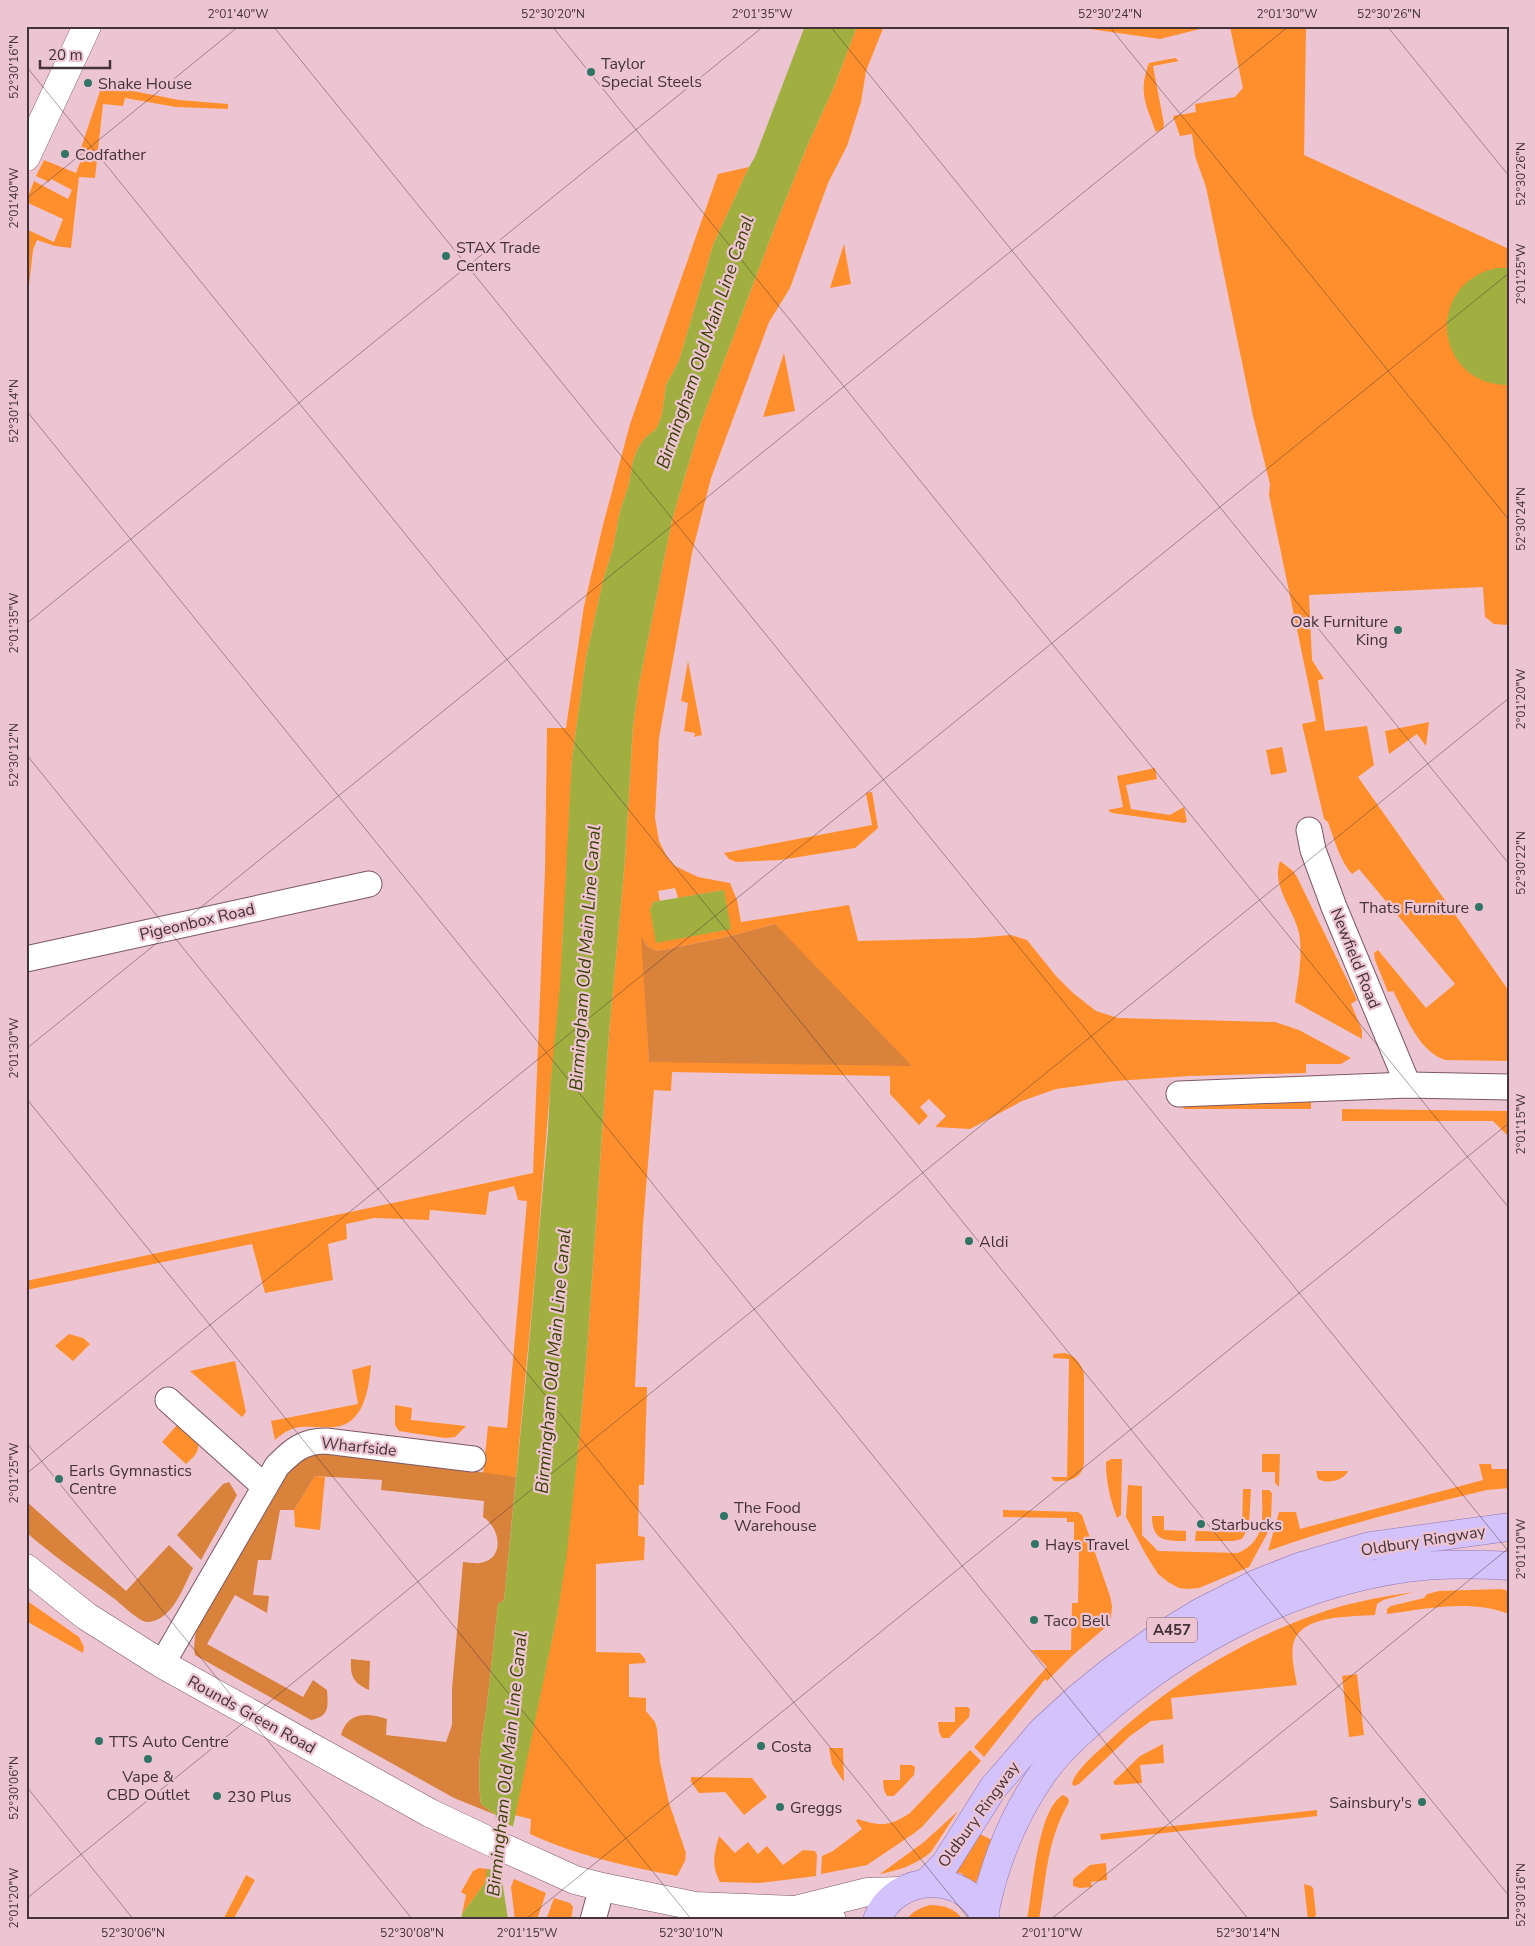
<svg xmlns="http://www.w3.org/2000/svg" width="1535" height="1946" font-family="'Nunito Sans',sans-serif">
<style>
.green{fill:#fe8f2c;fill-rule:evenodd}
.forest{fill:#d9823c}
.water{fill:#a0af40}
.pier{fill:#edc4d1}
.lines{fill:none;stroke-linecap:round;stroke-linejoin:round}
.street-casing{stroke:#7c5864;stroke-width:27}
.secondary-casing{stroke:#7c5864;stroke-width:29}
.primary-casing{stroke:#8e76b5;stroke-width:29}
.street{stroke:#fff;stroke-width:25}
.secondary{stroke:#fff;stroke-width:28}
.primary{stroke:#d3c2fb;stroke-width:28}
.ticks{fill:none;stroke:#433338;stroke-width:1;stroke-opacity:0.45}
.poi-dot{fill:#317465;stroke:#edc4d1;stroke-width:2}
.labels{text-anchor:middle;stroke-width:4.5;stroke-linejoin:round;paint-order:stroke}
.shield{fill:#edc4d1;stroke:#765e66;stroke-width:1}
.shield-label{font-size:15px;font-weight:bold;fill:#433338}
.poi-label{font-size:16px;fill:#433338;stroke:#edc4d1;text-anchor:start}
.street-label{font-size:16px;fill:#433338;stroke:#edc4d1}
.water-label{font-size:18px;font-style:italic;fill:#3a4103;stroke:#edc4d1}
.neatline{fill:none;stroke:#433338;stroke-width:2}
.ticks-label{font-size:12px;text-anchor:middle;fill:#433338}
</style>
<rect width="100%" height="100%" fill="#edc4d1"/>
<!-- green -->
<g class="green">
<path d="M857,26H884L866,71L861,102L847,146L828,183L790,288L769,322L711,478L692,553L672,665L659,738L655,818L659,841L666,855L675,866L698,877L730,883L737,900L741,922L849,905L858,941L974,938L1011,935L1027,940L1056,976L1073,993L1096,1011L1118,1018L1275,1022L1299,1030L1351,1058L1341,1064H1306V1073L1189,1076L1115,1081L1056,1089L1022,1101L970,1129L935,1127L946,1116L929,1099L920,1107L928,1116L919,1125L890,1094V1076L672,1072L671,1091L654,1090L643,1225L635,1387H647L644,1485H639L638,1536L645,1537L644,1560L596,1564V1652L640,1653L645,1659L646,1663L629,1664V1697L646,1698V1711L655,1722L657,1729L660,1762L669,1803L686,1853L685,1861L677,1876C624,1866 579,1856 530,1834L531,1819L514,1815L557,1616L579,1442L587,1351L609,1033L625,860L633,726L639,684L672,520L701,422L777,221L808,144L834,87ZM675,888L678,898L724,890L650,910L653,902L660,901L658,891ZM775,924L649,1062L642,938L648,947L658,951L726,937Z"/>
<path d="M1069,26H1339L1306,27L1304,155L1509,249V625L1494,624L1485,617L1483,587L1309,595L1312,660L1324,679L1318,680L1325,731L1367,726L1374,765L1358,777L1509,991V1061L1445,1060C1417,1050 1406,1015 1393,991L1388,992L1375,960L1374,953L1378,950L1426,1008L1455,984L1359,869L1352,874C1340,861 1334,839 1328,822L1324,819L1302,724L1316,721L1269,495L1270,484L1253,416L1206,187L1195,156L1192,134L1180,136L1173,116L1196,112L1195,104L1235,97L1243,88L1230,27L1200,29L1160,39Z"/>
<path d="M1175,58L1179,61L1153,66L1164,124L1163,129L1156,132C1146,104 1138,93 1149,63Z"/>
<polygon points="102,85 179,100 228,104 228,109 176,107 125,98 123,106 103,104 95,178 79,177 71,248 55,246 37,240 33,250 26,312 26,229 54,242 63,219 26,202 34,181 68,199 72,190 51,179 49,182 36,176 44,160 76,173 84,153 80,151"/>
<polygon points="749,167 713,245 679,361 666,385 662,414 657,428 645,438 638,448 633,461 629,484 620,511 613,548 603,581 586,658 572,758 566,890 562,944 562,989 550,1089 536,1264 516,1477 483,1474 488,1426 507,1428 527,1201 518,1200 514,1186 489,1192 486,1215 430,1210 429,1220 374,1218 346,1224 347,1239 328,1244 333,1280 265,1293 252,1244 26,1290 26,1281 533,1173 545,869 547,728 566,728 584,606 603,525 630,424 718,174"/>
<polygon points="844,244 851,284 830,288"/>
<polygon points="784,353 795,411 763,417"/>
<polygon points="688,661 702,735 694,737 695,733 684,731 688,703 681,701"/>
<polygon points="1429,722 1426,746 1417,734 1389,754 1385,731"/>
<polygon points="1282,747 1287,772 1271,775 1266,750"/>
<polygon points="1155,768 1157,779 1126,785 1131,809 1170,815 1184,807 1187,822 1184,823 1112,813 1108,810 1123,807 1117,776"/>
<polygon points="872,792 878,828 855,848 780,860 736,862 729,859 724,853 872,825 866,793"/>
<path d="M1280,861L1293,871L1297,877L1357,1000L1351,1004L1362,1030V1039L1295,1002C1298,980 1303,956 1299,933C1294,909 1271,886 1280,861Z"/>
<polygon points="1311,1102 1311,1109 1184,1109 1182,1106 1185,1104"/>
<polygon points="1342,1109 1509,1111 1509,1137 1493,1121 1342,1121"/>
<polygon points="69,1334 83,1338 90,1344 73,1361 55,1346"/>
<path d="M1065,1353C1076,1356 1080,1363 1084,1373V1463C1082,1479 1069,1482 1054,1481L1051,1477H1067L1069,1359L1053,1358V1356L1054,1354Z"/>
<polygon points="235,1361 246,1412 242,1417 190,1371"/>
<path d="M371,1365C369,1388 364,1425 334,1427C309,1429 296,1420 275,1440L271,1421L358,1404L352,1370Z"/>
<polygon points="395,1405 412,1408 411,1420 466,1426 455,1437 445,1438 399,1431 395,1425"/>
<path d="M178,1424C196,1439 209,1445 186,1464L162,1442Z"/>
<polygon points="1262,1454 1280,1454 1279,1487 1275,1483 1275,1472 1262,1472"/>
<path d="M1111,1459H1122L1121,1515L1117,1518C1110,1499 1106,1482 1106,1462Z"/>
<path d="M1479,1464H1491L1492,1469H1509V1488L1487,1490C1413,1508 1340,1525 1268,1551L1279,1512H1296L1300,1529L1483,1480Z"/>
<path d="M1316,1471H1348C1344,1481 1326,1484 1318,1479Z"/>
<polygon points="315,1476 325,1477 320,1530 295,1527 294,1510"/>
<path d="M1128,1485L1142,1486V1535L1158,1551L1238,1553C1267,1540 1262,1517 1262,1490H1269L1272,1493L1271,1520L1267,1534L1249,1567L1199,1588L1188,1589L1179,1588L1168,1582L1158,1574L1146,1555L1126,1517Z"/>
<polygon points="1243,1489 1251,1489 1249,1526 1242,1539 1233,1541 1195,1541 1196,1531 1242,1532"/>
<polygon points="1003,1510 1078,1512 1082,1515 1110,1596 1112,1606 1111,1617 1107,1626 1072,1656 1047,1681 1045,1679 984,1757 974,1747 1047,1667 1031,1650 1071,1650 1072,1603 1078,1603 1079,1549 1074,1548 1074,1522 1067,1522 1067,1518 1003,1517"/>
<path d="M1152,1516H1164V1530L1186,1531V1541C1165,1541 1152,1541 1152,1516Z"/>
<path d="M1501,1589L1509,1591V1614C1470,1599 1427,1609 1387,1614V1609L1391,1606L1424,1598L1427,1594L1439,1591Z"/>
<path d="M1414,1592L1383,1600L1377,1604L1375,1615C1350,1617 1298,1614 1293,1646C1291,1658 1295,1673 1297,1685L1171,1698L1173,1719L1151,1721L1130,1736L1079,1784L1074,1786L1072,1784C1074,1772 1096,1753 1106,1744C1164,1688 1238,1642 1314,1615C1346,1603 1380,1597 1414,1592Z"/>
<polygon points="26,1600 79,1637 84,1647 83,1653 26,1621"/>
<polygon points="1357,1674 1364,1735 1349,1737 1342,1676"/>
<polygon points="955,1707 967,1707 970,1709 969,1717 949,1738 942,1738 939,1732 938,1722 955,1722"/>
<polygon points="1163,1744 1164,1763 1140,1765 1142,1783 1115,1785 1113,1782 1140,1756"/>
<polygon points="829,1748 843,1748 844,1782 832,1764"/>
<path d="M970,1750L981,1761L922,1827L913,1834L867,1865L821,1874L822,1856L833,1851L862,1829L856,1821L858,1819C881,1827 890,1826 910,1813Z"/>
<polygon points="900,1765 912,1765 915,1767 914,1775 894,1796 887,1796 884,1790 883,1780 900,1780"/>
<polygon points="691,1777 752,1778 767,1797 744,1815 725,1792 699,1793 691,1782"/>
<path d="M1063,1795L1068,1798L1069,1802C1046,1842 1047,1876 1039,1920H1027C1033,1891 1037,1809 1063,1795Z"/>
<polygon points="1317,1810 1317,1816 1101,1840 1100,1834"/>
<path d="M958,1811L931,1852C916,1865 899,1870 880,1874L924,1842Z"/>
<polygon points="978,1833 992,1840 975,1885 961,1873 951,1872"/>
<path d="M719,1836L735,1853L748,1842L758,1854L767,1846L783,1865L803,1850L815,1851L817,1855L816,1876L760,1883L720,1882C711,1865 714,1854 719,1836Z"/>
<polygon points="1106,1863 1107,1880 1091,1882 1092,1887 1080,1888 1073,1886 1073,1879 1090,1865"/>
<polygon points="479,1868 488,1869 485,1883 462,1914 466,1895 461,1892 473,1871"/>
<polygon points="246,1875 255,1880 233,1920 223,1920"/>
<polygon points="514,1879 546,1893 537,1920 515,1920 511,1887"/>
<polygon points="1304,1884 1311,1886 1313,1888 1316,1915 1312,1920 1308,1920"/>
<polygon points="554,1898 570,1903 573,1907 571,1920 546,1920"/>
<path d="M930,1905C943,1905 955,1908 963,1920H906C913,1911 920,1908 930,1905Z"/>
</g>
<!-- forest -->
<g class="forest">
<polygon points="775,924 912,1066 649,1062 641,936 648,947 658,951 726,937"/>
<path d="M327,1450L516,1477L504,1600L498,1604C494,1637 491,1671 487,1704C482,1739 476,1767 481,1804L496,1815L454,1798L341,1735C347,1712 367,1712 387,1719L386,1735L446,1742L452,1725V1689L463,1562C469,1562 475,1564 480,1563C505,1560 501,1528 483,1517L484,1501L381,1490L382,1480L315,1476L294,1510H280L271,1560H258L253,1595L269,1596L267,1613L235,1595L207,1644L303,1697L313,1680L327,1690C328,1706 330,1716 311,1720L195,1655L194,1648L196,1627L277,1487L298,1457Z"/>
<polygon points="229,1482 237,1495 201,1560 177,1535 223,1484"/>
<path d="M26,1501L126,1591L169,1545L193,1568C183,1587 173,1621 147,1622C140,1622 122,1605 116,1600C85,1577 55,1558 26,1532Z"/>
<path d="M351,1659L370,1661L369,1690C353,1683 350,1676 351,1659Z"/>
</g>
<!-- water -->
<g class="water">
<path d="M805,26H857L834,87L808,144L777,221L701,422L672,520L639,684L633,726L625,860L609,1033L587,1351L579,1442L567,1553L557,1616L502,1879L508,1920H461L462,1914L485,1883L496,1815L481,1804C476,1767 482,1739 487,1704C491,1671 494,1637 498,1604L504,1600L527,1367L548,1130L550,1089L560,986L572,758L586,658L603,581L613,548L620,511L629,484L633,461L638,448L645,438L657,428L662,414L666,385L679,361L713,245L749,167L755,157Z"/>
<path d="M1496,268H1509V385C1435,386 1423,285 1496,268Z"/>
<polygon points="724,890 731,929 656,943 650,910 653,902"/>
</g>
<!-- pier -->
<polygon class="pier" points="493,1817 514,1827 505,1875 486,1868"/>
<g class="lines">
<!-- street casing -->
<g class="street-casing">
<g id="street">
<polyline points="1309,830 1313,850 1334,907 1408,1085"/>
<polyline points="26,959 369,884"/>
<polyline points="1179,1094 1408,1085 1509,1087"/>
<polyline points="168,1400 264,1486"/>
<path d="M162,1664L277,1466C293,1450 303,1441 326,1441L473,1459"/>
<polyline points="593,1920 602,1887"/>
</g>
</g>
<!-- secondary casing -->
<g class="secondary-casing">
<g id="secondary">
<polyline points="26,157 87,26"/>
<polyline points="26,1568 86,1616 162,1664 430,1813 489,1841 575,1880 602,1887 695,1906 796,1910 806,1911 832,1920"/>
<polyline points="799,1909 867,1892 900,1891"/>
</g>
</g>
<!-- primary casing -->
<g class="primary-casing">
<g id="primary">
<polyline points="926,1883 945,1864 993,1788 1043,1730 1078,1698 1110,1672 1150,1643 1201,1612 1256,1584 1299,1567 1370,1546 1509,1527"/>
<path d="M984,1915C994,1863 1013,1816 1043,1773C1059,1750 1080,1732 1101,1714C1187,1639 1294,1584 1407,1568C1440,1563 1475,1564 1509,1566"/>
<path d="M877,1920C895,1872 968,1870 986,1920"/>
</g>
</g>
<!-- street -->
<use href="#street" class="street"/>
<!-- secondary -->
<use href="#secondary" class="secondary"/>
<!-- primary -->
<use href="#primary" class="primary"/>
</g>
<!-- ticks -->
<path class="ticks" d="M273,26L1509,1552M552,26L1509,1208M830,26L1509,864M1109,26L1509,520M1387,26L1509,176M26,66L1509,1896M26,199L239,26M26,410L1249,1920M26,624L764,26M26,754L970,1920M26,1049L1289,26M26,1098L692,1920M26,1442L413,1920M26,1474L1509,273M26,1786L134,1920M26,1899L1509,698M525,1920L1509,1123M1050,1920L1509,1548"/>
<!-- markers -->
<g class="poi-dot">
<circle cx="591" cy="72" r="5"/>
<circle cx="88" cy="83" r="5"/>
<circle cx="65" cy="154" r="5"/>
<circle cx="446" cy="256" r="5"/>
<circle cx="1398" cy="630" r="5"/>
<circle cx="1479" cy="907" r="5"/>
<circle cx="969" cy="1241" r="5"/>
<circle cx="59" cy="1479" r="5"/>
<circle cx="724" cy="1516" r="5"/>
<circle cx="1201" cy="1524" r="5"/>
<circle cx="1035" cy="1544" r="5"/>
<circle cx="1034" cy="1620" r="5"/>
<circle cx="99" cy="1741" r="5"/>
<circle cx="761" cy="1746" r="5"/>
<circle cx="148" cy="1759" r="5"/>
<circle cx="217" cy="1796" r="5"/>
<circle cx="1422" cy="1802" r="5"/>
<circle cx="780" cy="1807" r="5"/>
</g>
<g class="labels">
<!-- shield labels -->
<rect class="shield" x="1147" y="1617.5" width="50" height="25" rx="4"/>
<g class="shield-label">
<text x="1172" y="1635">A457</text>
</g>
<!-- poi labels -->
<g class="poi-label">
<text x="601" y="69">Taylor<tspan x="601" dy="18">Special Steels</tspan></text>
<text x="98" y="89">Shake House</text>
<text x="75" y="160">Codfather</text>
<text x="456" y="253">STAX Trade<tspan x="456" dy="18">Centers</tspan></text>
<text x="1388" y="627" text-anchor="end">Oak Furniture<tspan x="1388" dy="18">King</tspan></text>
<text x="1469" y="913" text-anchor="end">Thats Furniture</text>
<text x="979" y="1247">Aldi</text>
<text x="69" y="1476">Earls Gymnastics<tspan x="69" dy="18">Centre</tspan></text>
<text x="734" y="1513">The Food<tspan x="734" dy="18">Warehouse</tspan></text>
<text x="1211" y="1530">Starbucks</text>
<text x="1045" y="1550">Hays Travel</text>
<text x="1044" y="1626">Taco Bell</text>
<text x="109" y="1747">TTS Auto Centre</text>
<text x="771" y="1752">Costa</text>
<text x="148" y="1782" text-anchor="middle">Vape &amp;<tspan x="148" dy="18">CBD Outlet</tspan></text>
<text x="227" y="1802">230 Plus</text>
<text x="1412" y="1808" text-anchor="end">Sainsbury's</text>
<text x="790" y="1813">Greggs</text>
</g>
<!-- street labels -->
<g class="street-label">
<text transform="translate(197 921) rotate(-13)" y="6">Pigeonbox Road</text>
<text transform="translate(1356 958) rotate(68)" y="6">Newfield Road</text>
<text transform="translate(359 1446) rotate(6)" y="6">Wharfside</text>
<text transform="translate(1423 1540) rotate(-9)" y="6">Oldbury Ringway</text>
<text transform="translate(252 1714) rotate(29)" y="6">Rounds Green Road</text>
<text transform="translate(978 1814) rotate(-54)" y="6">Oldbury Ringway</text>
</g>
<!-- water labels -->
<g class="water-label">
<text transform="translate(705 342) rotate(-71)" y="6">Birmingham Old Main Line Canal</text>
<text transform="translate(585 958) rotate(-86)" y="6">Birmingham Old Main Line Canal</text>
<text transform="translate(553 1361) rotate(-85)" y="6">Birmingham Old Main Line Canal</text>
<text transform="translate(507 1764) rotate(-84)" y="6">Birmingham Old Main Line Canal</text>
</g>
</g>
<!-- border -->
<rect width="1535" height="1946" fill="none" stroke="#edc4d1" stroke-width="55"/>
<!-- scale -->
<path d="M40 60v8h70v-8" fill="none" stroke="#433338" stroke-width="2.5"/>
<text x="48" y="60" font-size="15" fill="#433338" stroke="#edc4d1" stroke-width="4" paint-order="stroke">20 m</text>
<rect x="28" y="28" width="1480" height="1890" class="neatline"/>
<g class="ticks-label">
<text x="238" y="18">2°01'40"W</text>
<text x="553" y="18">52°30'20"N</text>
<text x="762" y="18">2°01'35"W</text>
<text x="1110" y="18">52°30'24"N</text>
<text x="1287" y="18">2°01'30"W</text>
<text x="1389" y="18">52°30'26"N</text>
<text transform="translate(14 67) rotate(-90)" y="4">52°30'16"N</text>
<text transform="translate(1521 174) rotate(-90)" y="4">52°30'26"N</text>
<text transform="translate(14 198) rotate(-90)" y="4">2°01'40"W</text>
<text transform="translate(1521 274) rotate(-90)" y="4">2°01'25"W</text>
<text transform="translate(14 411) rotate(-90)" y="4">52°30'14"N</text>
<text transform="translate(1521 519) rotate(-90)" y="4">52°30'24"N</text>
<text transform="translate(14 623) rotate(-90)" y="4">2°01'35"W</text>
<text transform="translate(1521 699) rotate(-90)" y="4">2°01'20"W</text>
<text transform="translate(14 755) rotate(-90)" y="4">52°30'12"N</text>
<text transform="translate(1521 863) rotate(-90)" y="4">52°30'22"N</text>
<text transform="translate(14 1048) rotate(-90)" y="4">2°01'30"W</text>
<text transform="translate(1521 1124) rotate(-90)" y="4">2°01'15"W</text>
<text transform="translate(14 1473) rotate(-90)" y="4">2°01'25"W</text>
<text transform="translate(1521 1549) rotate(-90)" y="4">2°01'10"W</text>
<text transform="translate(14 1788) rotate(-90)" y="4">52°30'06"N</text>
<text transform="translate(1521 1895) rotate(-90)" y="4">52°30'16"N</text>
<text transform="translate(14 1898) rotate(-90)" y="4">2°01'20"W</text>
<text x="133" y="1937">52°30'06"N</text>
<text x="412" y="1937">52°30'08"N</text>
<text x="527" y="1937">2°01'15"W</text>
<text x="691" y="1937">52°30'10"N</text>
<text x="1052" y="1937">2°01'10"W</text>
<text x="1248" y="1937">52°30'14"N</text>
</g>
</svg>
